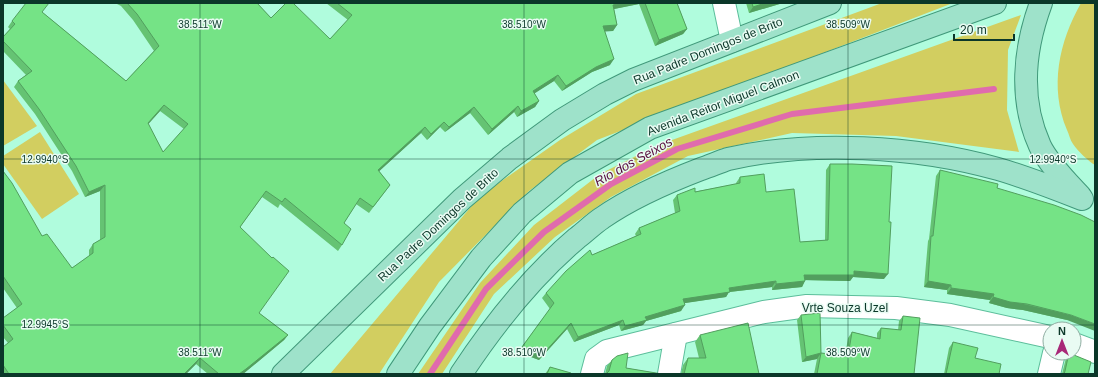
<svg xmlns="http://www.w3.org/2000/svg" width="1098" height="377" font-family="Arial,sans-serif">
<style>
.green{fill:#d2ce60}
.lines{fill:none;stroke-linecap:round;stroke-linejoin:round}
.stream{stroke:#e06bad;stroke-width:6}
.minor-casing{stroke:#5cbe9b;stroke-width:24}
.major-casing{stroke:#40997a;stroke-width:24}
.minor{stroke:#fff;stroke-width:22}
.major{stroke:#9ee2ca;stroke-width:22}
.wall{fill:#65c373;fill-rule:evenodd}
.shaded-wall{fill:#529f5e}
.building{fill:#75e386;stroke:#529f5e;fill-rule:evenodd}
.ticks{fill:none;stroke:#0b3729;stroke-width:1;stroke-opacity:0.45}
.labels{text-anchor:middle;stroke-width:3;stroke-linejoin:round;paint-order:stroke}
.street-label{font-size:12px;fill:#0b3729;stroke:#e9fbf3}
.water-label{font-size:13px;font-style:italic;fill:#570d3c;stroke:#e9fbf3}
.ticks-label{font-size:10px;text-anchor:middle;fill:#0b3729;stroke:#e9fbf3;stroke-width:3;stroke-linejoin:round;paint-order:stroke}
</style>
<rect width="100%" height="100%" fill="#b0fcdd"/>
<!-- green -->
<g class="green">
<polygon points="882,3 953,3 597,140 529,191 439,282 379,374 330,374 480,196 560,140 636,94"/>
<path d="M1081,3H1095V165C1089,162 1077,150 1073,144C1070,140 1069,134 1067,130C1049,87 1059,42 1081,3Z"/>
<polygon points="1021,15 1008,50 1007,110 1019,152 896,136 792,133 688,156 611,197 555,237 494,294 442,374 418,374 480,283 534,225 600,174 658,145"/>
<polygon points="3,80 37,126 3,146"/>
<polygon points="40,132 79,194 42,219 3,164 3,156"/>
</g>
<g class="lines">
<!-- stream -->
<polyline class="stream" points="430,374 486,289 544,232 611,184 677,149 792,114 994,89"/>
<!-- minor casing -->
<g class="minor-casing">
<g id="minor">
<polyline points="724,3 732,41"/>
<polyline points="1074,344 1095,352"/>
<polyline points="592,374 596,359 607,351 764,312 807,306 896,308 950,315 1050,337"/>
<polyline points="669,374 676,334"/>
<polyline points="1049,374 1054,353"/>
</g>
</g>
<!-- major casing -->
<g class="major-casing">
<g id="major">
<path d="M1041,3C1024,49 1019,100 1040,146C1048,163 1067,182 1080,196"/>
<polyline points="283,374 462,199 510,158 562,120 605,94 633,80 830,3"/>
<polyline points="398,374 430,326 481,258 522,213 570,173 650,128 995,3"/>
<path d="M461,374C494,324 531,277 577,238C585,232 593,224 602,218C632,197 667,182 701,169C710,166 719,162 728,159C811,140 916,146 998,169C1026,177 1054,188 1082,199"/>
</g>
</g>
<!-- minor -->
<use href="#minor" class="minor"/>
<!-- major -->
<use href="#major" class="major"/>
</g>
<!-- wall -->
<g class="wall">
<path d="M115,3H257L271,18L330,39L348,20L326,3H677L687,29L683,34L655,46L639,4L614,9L617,25L613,31H605L610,65L592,72L562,91L554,81L534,93L539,101L535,107L517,117L514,112L488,135L470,113L445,132L440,127L427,140L421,133L379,171L390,185L369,213L356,204L344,223L342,245L338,251L280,204L278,208L262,197L240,227L259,313L288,335L284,340L243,374H208L196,364L186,374H3V347L8,343L3,337V318L17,308L3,288V171L42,236L72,268L89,256V250L93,244L100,240V191L85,197L72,171L35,114L14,87L18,81L26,75L3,51V37L10,29L8,27L12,21L42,12L126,81L154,51L133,20L121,6ZM160,111L184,129L163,152L148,124Z"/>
<polygon points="746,3 783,3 749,13"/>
<polygon points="830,164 884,279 853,277 850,281 805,280 802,287 772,290 772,287 729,292 726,297 684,303 681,311 646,321 643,325 621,331 619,325 574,342 567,329 539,360 518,352 550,309 542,298 546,293 592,255 636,236 635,234 639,228 675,213 673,200 677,195 736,184 736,183 740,177 766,192 800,242 825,240 826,170"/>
<polygon points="940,170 997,188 1067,320 1023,310 1007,308 989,303 990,300 947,294 947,290 924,287 928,241 929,239 936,176"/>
<polygon points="801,315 821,353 845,356 848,338 852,332 877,338 877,333 881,328 898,330 899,321 903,316 914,374 814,374 817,359 802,362 797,320"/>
<polygon points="700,335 759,374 681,374 683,365 688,358 699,358 695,342"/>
<polygon points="953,342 975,358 999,374 944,374 949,348"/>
<polygon points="1069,353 1088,374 1062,374 1066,358"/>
<polygon points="612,360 626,368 662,374 605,374 607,366"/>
<polygon points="550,367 572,374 545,374"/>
</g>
<!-- shaded-wall -->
<g class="shaded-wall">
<polygon points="621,3 640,3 639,4 609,10 613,5"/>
<polygon points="765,3 783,3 749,13 753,7"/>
<polygon points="617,25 613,31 599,32 603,26"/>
<polygon points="687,29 683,34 655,46 659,40"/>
<polygon points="614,59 610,65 592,72 562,91 566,86 596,67"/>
<polygon points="558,75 554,81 529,97 533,91"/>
<polygon points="539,101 535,107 517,117 521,111"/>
<polygon points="164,105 160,111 144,129 148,123"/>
<polygon points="518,106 514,112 488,135 492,129"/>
<polygon points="474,107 470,113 445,132 449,127"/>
<polygon points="444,122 440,127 427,140 431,134"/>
<polygon points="425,127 421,133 374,176 378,170"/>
<polygon points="105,185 100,191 85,197 89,192"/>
<polygon points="854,271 888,274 884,279 853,277 850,281 801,280 804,275"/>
<polygon points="776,281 772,287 729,292 726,297 679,304 683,299 729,288"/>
<polygon points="805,281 802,287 772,290 776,284"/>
<polygon points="928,281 951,285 947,290 924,287"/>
<polygon points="951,288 994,294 990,300 947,294"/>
<polygon points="993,297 1071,315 1095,324 1095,331 1067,320 1023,310 1007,308 989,303"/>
<polygon points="685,305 681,311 646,321 643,325 621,331 625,326 645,317"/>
<polygon points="623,320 619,325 574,342 578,337"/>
<polygon points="571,323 567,329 539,360 518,352 522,347"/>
<polygon points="288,335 284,340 243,374 239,374"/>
<polygon points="821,353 817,359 802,362 806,357"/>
<polygon points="200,358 196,364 186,374 184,374"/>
</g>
<!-- building -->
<g class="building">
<path d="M26,3H49L42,12L126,81L159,46L137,14L127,3H257L271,18L286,3H293L330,39L352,15L337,3H621L613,5L617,25L603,26L614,59L596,67L566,86L558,75L533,91L539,101L521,111L518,106L492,129L474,107L449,127L444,122L431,134L425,127L378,170L390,185L373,207L360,198L344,223L351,229L342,245L285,198L282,202L266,191L240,227L272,258L273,257L289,271L259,313L288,335L246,369L239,374H219L200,358L184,374H9L3,365V347L13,339L3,325V318L22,304L3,276V171L12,183L42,236L47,234L72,268L93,253V244L105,237V185L89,192L76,166L39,109L18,81L32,71L3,41V37L15,24L12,21ZM164,105L188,124L163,152L148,123Z"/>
<polygon points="645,3 677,3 687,29 659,40"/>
<polygon points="752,3 765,3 753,7"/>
<polygon points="830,164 852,164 892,166 889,222 891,222 888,274 854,271 854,275 804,275 805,281 776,284 776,281 729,288 730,292 683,299 685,305 645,317 647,320 625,326 623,320 578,337 571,323 543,354 522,347 554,303 546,293 566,271 590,250 592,255 641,234 639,228 680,211 677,195 695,188 695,192 740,183 740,177 764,174 766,192 794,189 800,242 828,240"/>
<polygon points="940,170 998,184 997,188 1054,205 1081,215 1095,222 1095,324 1071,315 1027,304 1010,302 993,297 994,294 951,288 951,285 928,281 931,236 933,236"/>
<polygon points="820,313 821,353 806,357 801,315"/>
<polygon points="903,316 920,318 914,374 817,374 821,353 848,356 852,332 880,339 881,328 901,330"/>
<polygon points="748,323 759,374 684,374 688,358 706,358 700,335"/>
<polygon points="953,342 978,348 975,358 1001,364 999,374 946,374"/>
<polygon points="628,353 626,368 662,374 606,374 609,371 612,360 617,356"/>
<polygon points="1069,353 1091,362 1088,374 1064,374 1065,371"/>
<polygon points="550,367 571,373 572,374 547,374"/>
</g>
<!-- ticks -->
<path class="ticks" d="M200,3V374M524,3V374M848,3V374M3,159H1095M3,325H1095"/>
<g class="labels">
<!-- street labels -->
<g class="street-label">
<text transform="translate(708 51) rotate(-22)" y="4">Rua Padre Domingos de Brito</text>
<text transform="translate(723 103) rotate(-21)" y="4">Avenida Reitor Miguel Calmon</text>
<text transform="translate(438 225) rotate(-43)" y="4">Rua Padre Domingos de Brito</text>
<text x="845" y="312">Vrte Souza Uzel</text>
</g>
<!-- water labels -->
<g class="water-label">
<text transform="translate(633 161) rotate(-29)" y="5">Rio dos Seixos</text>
</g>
</g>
<g class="ticks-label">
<text x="200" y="28">38.511°W</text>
<text x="524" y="28">38.510°W</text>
<text x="848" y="28">38.509°W</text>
<text x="45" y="163">12.9940°S</text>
<text x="1053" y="163">12.9940°S</text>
<text x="45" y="328">12.9945°S</text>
<text x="200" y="356">38.511°W</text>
<text x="524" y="356">38.510°W</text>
<text x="848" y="356">38.509°W</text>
</g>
<!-- border -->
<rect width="1098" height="377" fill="none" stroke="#0b3729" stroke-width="8"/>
<!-- north arrow -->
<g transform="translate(1062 341)"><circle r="19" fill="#e9fbf3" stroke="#90ada2"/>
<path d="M0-3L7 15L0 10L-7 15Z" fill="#a82878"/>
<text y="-6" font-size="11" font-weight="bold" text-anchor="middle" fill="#0b3729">N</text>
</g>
<!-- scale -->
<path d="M954 34v6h60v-6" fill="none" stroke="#0b3729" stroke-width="2"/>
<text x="960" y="34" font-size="12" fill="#0b3729" stroke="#e9fbf3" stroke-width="3" paint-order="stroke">20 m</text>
</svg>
